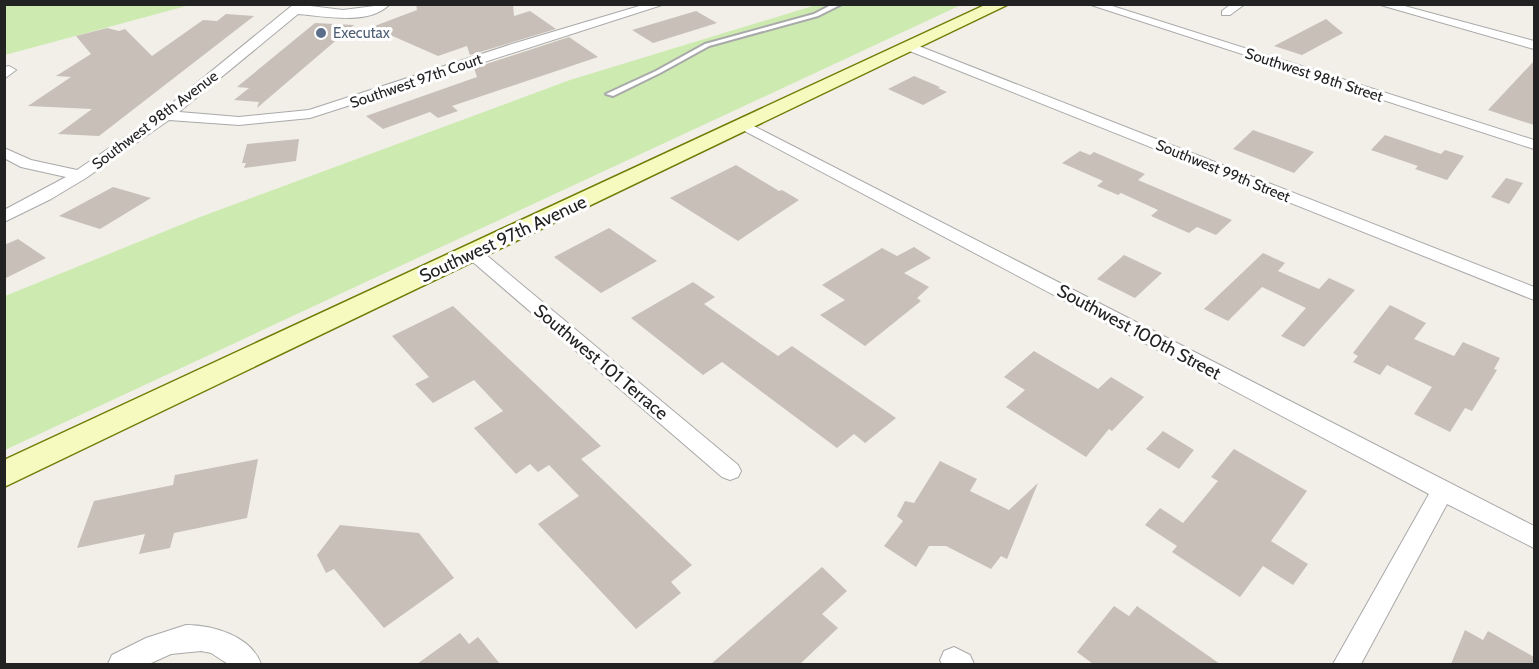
<svg xmlns="http://www.w3.org/2000/svg" width="1539" height="669" font-family="Cabin,sans-serif">
<style>
.grass{fill:#cdebb0}
.building{fill:#c7bfb8}
.lines{fill:none;stroke-linecap:round;stroke-linejoin:round}
.lane-casing{stroke:#a9a9a9;stroke-width:4}
.street-casing{stroke:#a9a9a9;stroke-width:2}
.secondary-casing{stroke:#707d05;stroke-width:3}
.lane{fill:#fff;fill-rule:evenodd}
.street{fill:#fff;fill-rule:evenodd}
.secondary{fill:#f7fabf;fill-rule:evenodd}
.service-dot{fill:#5c6f8a;stroke:#fff;stroke-width:2}
.labels{text-anchor:middle;stroke-width:6;stroke-linejoin:round;paint-order:stroke}
.far-service-label{font-size:15px;fill:#4e5e75;stroke:#fff;text-anchor:start}
.far-street-label{font-size:15px;fill:#222;stroke:#fff}
.street-label{font-size:18px;fill:#222;stroke:#fff}
</style>
<rect width="100%" height="100%" fill="#f2efe9"/>
<!-- grass -->
<g class="grass">
<polygon points="10,5 10,4 190,5 5,55 5,6"/>
<polygon points="816,5 961,5 5,450 5,296 200,217 570,80"/>
</g>
<!-- building -->
<g class="building">
<polygon points="416,4 513,4 514,16 530,11 556,29 470,55 467,46 438,56 372,27 417,10"/>
<polygon points="696,11 717,23 653,43 632,30"/>
<polygon points="226,14 254,16 99,136 58,134 92,109 28,106 71,77 56,76 91,54 76,36 107,28 119,31 125,29 152,56 203,20 217,21"/>
<polygon points="1326,19 1343,33 1302,55 1274,46"/>
<polygon points="315,23 354,25 257,108 259,102 234,100 249,88 237,87"/>
<polygon points="569,37 598,57 452,106 458,111 438,118 430,112 383,129 366,116 477,77 474,68"/>
<polygon points="1534,61 1534,125 1488,110"/>
<polygon points="914,76 940,87 938,88 947,92 923,105 888,89"/>
<polygon points="1253,130 1298,146 1314,152 1294,173 1233,149"/>
<polygon points="1385,135 1441,154 1445,150 1464,156 1447,180 1415,169 1418,166 1371,150"/>
<polygon points="299,139 296,161 244,168 246,163 242,163 247,144"/>
<polygon points="1080,151 1090,155 1094,152 1145,174 1138,180 1232,220 1216,235 1197,227 1189,233 1151,216 1158,210 1121,193 1118,195 1097,186 1103,181 1062,163"/>
<polygon points="736,165 779,191 782,190 799,200 738,241 670,198"/>
<polygon points="1506,178 1523,183 1509,204 1491,197"/>
<polygon points="113,187 151,198 100,229 59,216"/>
<polygon points="609,228 657,261 601,293 554,257"/>
<polygon points="18,239 46,258 4,279 4,245"/>
<polygon points="914,247 931,258 904,273 929,287 917,298 921,301 865,346 820,315 845,300 822,285 882,248 897,256"/>
<polygon points="1263,253 1285,263 1278,271 1319,289 1329,278 1355,290 1304,347 1281,336 1306,308 1262,287 1228,321 1204,309"/>
<polygon points="1124,255 1162,273 1135,298 1097,279"/>
<polygon points="693,282 715,297 704,304 778,356 792,346 896,418 865,443 854,434 837,448 722,362 703,375 631,318"/>
<polygon points="1390,305 1426,323 1414,339 1454,356 1463,342 1500,358 1494,369 1497,370 1472,411 1465,408 1450,432 1414,414 1432,387 1387,365 1380,375 1353,362 1358,356 1353,353"/>
<polygon points="453,306 601,446 581,459 692,565 671,582 681,593 636,629 538,524 579,496 549,465 538,472 530,464 516,474 474,428 503,411 474,380 433,403 415,384 429,377 392,336"/>
<polygon points="1034,351 1098,389 1111,377 1144,397 1112,431 1109,429 1086,457 1006,407 1025,390 1004,377"/>
<polygon points="1163,431 1194,450 1179,469 1146,449"/>
<polygon points="1234,449 1307,491 1271,541 1308,564 1293,585 1263,566 1240,597 1172,552 1177,546 1145,525 1160,508 1183,523 1218,481 1211,477"/>
<polygon points="258,459 247,518 174,533 170,548 139,554 145,534 77,548 94,501 173,485 175,475"/>
<polygon points="940,461 977,479 970,491 1009,510 1038,483 1007,559 1001,556 991,569 946,546 929,546 916,567 884,546 903,521 897,516 905,501 914,503"/>
<polygon points="340,525 419,533 454,578 384,628 334,569 326,573 317,555"/>
<polygon points="822,567 847,591 822,614 838,628 800,664 711,664"/>
<polygon points="1114,606 1129,616 1137,606 1220,664 1093,664 1077,652"/>
<polygon points="1465,630 1483,640 1488,631 1534,657 1534,664 1451,664"/>
<polygon points="460,633 469,644 478,637 500,664 417,664"/>
</g>
<g class="lines">
<!-- lane casing -->
<g class="lane-casing">
<polygon id="lane" points="833,4 842,4 818,16 709,46 660,73 613,96 606,94 656,71 705,44 814,14"/>
</g>
<!-- street casing -->
<g class="street-casing">
<g id="street">
<path d="M294,4L343,10L390,4C369,26 325,16 298,14L179,112L239,117L309,110L512,44L646,4H665L310,118L239,125L169,120L86,178L51,199L4,222V210L66,177L21,167L4,158V148L31,160L77,170L155,117Z"/>
<polygon points="1088,4 1106,4 1534,140 1534,149"/>
<polygon points="1231,4 1245,4 1230,15 1222,15 1222,11"/>
<polygon points="1377,4 1397,4 1534,41 1534,49"/>
<polygon points="911,43 1534,287 1534,300 907,50 905,47"/>
<polygon points="9,66 16,70 4,79 4,67"/>
<polygon points="744,121 1534,526 1534,548 1447,504 1361,664 1333,664 1429,494 739,128 737,125"/>
<polygon points="473,248 479,249 738,465 741,471 738,477 730,480 722,477 467,257 464,253 467,249"/>
<path d="M186,625C213,625 251,636 261,664H228L211,653L201,651L171,654L149,664H108L112,655L146,638Z"/>
<polygon points="954,647 970,655 974,664 942,664 940,660 944,651"/>
</g>
</g>
<!-- secondary casing -->
<g class="secondary-casing">
<polygon id="secondary" points="987,4 1009,4 4,487 4,460"/>
</g>
<!-- lane -->
<use href="#lane" class="lane"/>
<!-- street -->
<use href="#street" class="street"/>
<!-- secondary -->
<use href="#secondary" class="secondary"/>
</g>
<!-- markers -->
<circle class="service-dot" cx="321" cy="33" r="6"/>
<g class="labels">
<!-- far-service labels -->
<g class="far-service-label">
<text x="333" y="38">Executax</text>
</g>
<!-- far-street labels -->
<g class="far-street-label">
<text transform="translate(1314 75) rotate(18)" y="5">Southwest 98th Street</text>
<text transform="translate(416 81) rotate(-19)" y="5">Southwest 97th Court</text>
<text transform="translate(155 120) rotate(-37)" y="5">Southwest 98th Avenue</text>
<text transform="translate(1223 171) rotate(22)" y="5">Southwest 99th Street</text>
</g>
<!-- street labels -->
<g class="street-label">
<text transform="translate(503 239) rotate(-25)" y="6">Southwest 97th Avenue</text>
<text transform="translate(1139 332) rotate(28)" y="6">Southwest 100th Street</text>
<text transform="translate(601 362) rotate(40)" y="6">Southwest 101 Terrace</text>
</g>
</g>
<!-- border -->
<rect width="1539" height="669" fill="none" stroke="#222222" stroke-width="12"/>
</svg>
